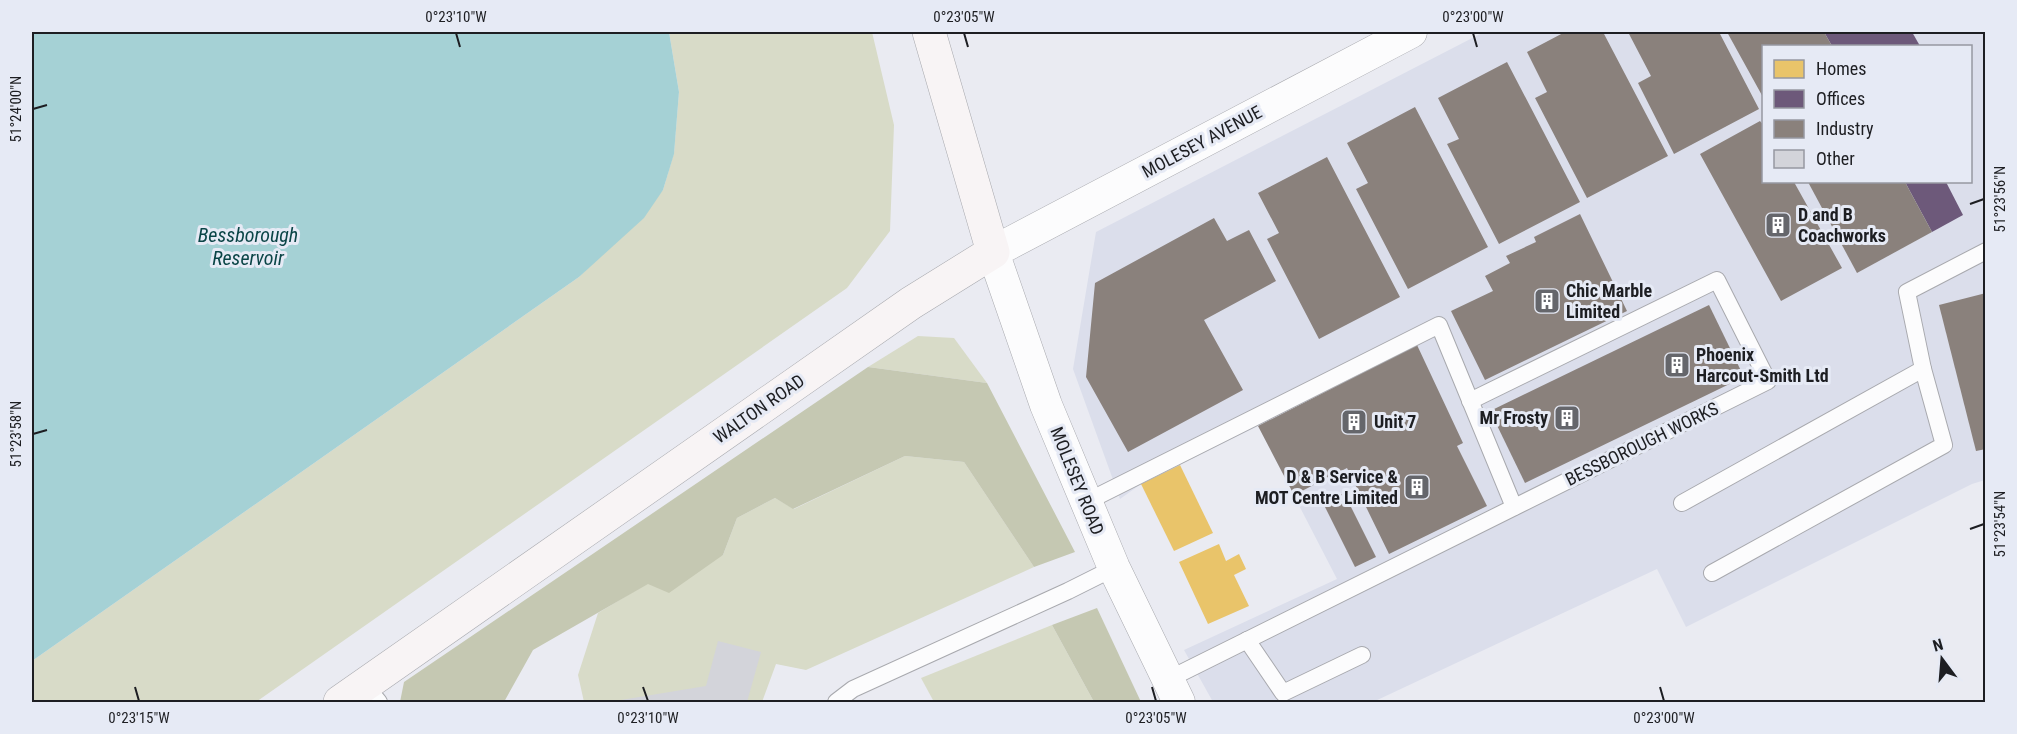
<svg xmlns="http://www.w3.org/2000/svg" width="2017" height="734" font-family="'Roboto Condensed',sans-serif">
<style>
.built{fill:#dbdeeb;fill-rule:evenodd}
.green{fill:#d8dbc8}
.forest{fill:#c5c8b2}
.water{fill:#a5d1d5}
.homes{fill:#e9c46a}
.offices{fill:#6d597a}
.industry{fill:#8a817c}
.building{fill:#d3d4da}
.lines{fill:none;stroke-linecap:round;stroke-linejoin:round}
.lane-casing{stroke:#a8a9ae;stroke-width:18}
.street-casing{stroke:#a8a9ae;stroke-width:33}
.secondary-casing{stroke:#a8a9ae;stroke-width:34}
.lane{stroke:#fcfcfd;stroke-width:16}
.street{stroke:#fcfcfd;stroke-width:32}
.secondary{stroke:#f8f4f5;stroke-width:33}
.ticks{fill:none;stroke:#1d1e22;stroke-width:2}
.labels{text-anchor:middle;stroke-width:6;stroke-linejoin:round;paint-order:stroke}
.street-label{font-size:18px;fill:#1d1e22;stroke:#e6eaf5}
.poi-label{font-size:18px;font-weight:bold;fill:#1d1e22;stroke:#e6eaf5;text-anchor:start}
.water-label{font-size:20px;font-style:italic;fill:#0b4547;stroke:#e6eaf5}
.neatline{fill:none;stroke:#1d1e22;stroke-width:2}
.ticks-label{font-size:15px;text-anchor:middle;fill:#1d1e22}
</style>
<rect width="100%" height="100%" fill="#eaebf2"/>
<!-- built -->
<path class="built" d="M1484,32H1985V480L1972,484L1686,627L1657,569L1373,702H1213L1184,650L1337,579L1258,426L1141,484L1120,499L1073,369L1096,232ZM1764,46H1970V182H1764Z"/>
<!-- green -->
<g class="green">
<polygon points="669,32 872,32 894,125 890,231 847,288 256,702 32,702 32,661 579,277 663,190 674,153 679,92"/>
<polygon points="918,336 954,338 987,383 868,367"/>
<polygon points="905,456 964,462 1034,567 806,670 776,664 762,702 584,702 578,675 598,613 648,583 723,555 737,518 775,498 794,509"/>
<polygon points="1052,625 1094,702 934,702 921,678"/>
</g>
<!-- forest -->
<g class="forest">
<polygon points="868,367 987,383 1075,552 1034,567 964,462 905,456 793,509 775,498 737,518 723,555 669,593 648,584 533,650 504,702 400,702 404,682"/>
<polygon points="1097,608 1141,702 1094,702 1052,625"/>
</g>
<!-- water -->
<polygon class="water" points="32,32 669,32 679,92 674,154 663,190 644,218 579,277 32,661"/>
<!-- homes -->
<g class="homes">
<polygon points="1180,465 1213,533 1174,551 1141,484"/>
<polygon points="1219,544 1226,561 1239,554 1246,569 1234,575 1249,606 1208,624 1179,562"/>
</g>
<!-- offices -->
<g class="offices">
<polygon points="1824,32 1912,32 1920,46 1832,46"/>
<polygon points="1905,182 1946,182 1963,215 1932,232"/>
</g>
<!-- industry -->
<g class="industry">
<polygon points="1565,32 1603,32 1668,156 1587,198 1535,98 1547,92 1527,52"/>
<polygon points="1628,32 1719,32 1759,109 1674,154 1638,83 1651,76"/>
<polygon points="1727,32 1824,32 1832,46 1764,46 1764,99"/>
<polygon points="1507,62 1580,202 1499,244 1447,144 1459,139 1438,98"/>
<polygon points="1415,107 1488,247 1408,289 1356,189 1368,183 1347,143"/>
<polygon points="1760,121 1764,126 1764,182 1794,182 1842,268 1781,301 1700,154"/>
<polygon points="1327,157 1400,297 1319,339 1267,239 1279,233 1258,193"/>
<polygon points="1808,182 1905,182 1932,232 1857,273"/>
<polygon points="1580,214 1627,311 1485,380 1451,311 1493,291 1485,276 1510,263 1506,256 1536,242 1534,237"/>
<polygon points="1214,218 1227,241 1249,230 1276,281 1204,320 1243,390 1128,452 1086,377 1095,283"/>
<polygon points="1986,293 1986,449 1976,451 1939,305"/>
<polygon points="1709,305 1744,377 1525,483 1490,411"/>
<polygon points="1417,345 1463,443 1457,446 1487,506 1389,554 1347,468 1294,495 1258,426"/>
<polygon points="1344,493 1376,557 1355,567 1323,503"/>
</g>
<!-- building -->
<polygon class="building" points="718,641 761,652 747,702 621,702 621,700 706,686"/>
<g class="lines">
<!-- lane casing -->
<g class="lane-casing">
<g id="lane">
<polyline points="1086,502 1439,325 1514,507"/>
<polyline points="1682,503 1923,369"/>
<polyline points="1712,573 1944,445 1923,369 1907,292 1986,251"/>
<polyline points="1247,640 1283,693 1362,655"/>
<polyline points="1169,679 1768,381 1717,280 1470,401"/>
<polyline points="365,685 379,702"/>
<polyline points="836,702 853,689 1068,591 1114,568"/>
</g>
</g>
<!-- street casing -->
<g class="street-casing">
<polyline id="street" points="1179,702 1114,568 1046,405 993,252 1411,32"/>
</g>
<!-- secondary casing -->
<g class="secondary-casing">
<polyline id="secondary" points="340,702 911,303 993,252 929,32"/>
</g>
<!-- lane -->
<use href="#lane" class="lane"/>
<!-- street -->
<use href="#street" class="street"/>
<!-- secondary -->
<use href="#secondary" class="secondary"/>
</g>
<!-- ticks -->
<path class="ticks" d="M456,33L460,47M964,33L968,47M1473,33L1477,47M33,109L47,105M1970,204L1984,199M33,434L47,430M1970,529L1984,524M135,687L139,701M643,687L648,701M1152,687L1156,701M1660,687L1664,701"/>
<!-- icons -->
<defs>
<g id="building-square" transform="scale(1.35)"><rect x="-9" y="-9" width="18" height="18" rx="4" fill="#65666b" stroke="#e6eaf5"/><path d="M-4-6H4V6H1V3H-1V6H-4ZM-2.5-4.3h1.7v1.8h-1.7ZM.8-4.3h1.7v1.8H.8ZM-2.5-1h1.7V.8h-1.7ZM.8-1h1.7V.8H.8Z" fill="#fff"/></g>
</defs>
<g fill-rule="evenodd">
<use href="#building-square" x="1778" y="225"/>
<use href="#building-square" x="1547" y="301"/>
<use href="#building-square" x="1677" y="365"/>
<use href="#building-square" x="1567" y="418"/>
<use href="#building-square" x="1354" y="422"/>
<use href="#building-square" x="1417" y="487"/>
</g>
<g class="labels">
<!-- street labels -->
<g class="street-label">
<text transform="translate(1202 142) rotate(-28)" y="6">MOLESEY AVENUE</text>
<text transform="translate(759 409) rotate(-35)" y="6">WALTON ROAD</text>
<text transform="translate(1642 444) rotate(-26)" y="6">BESSBOROUGH WORKS</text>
<text transform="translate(1077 481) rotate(68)" y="6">MOLESEY ROAD</text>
</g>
<!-- poi labels -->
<g class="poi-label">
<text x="1798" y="221">D and B<tspan x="1798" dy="21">Coachworks</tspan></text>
<text x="1566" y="297">Chic Marble<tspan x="1566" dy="21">Limited</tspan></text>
<text x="1696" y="361">Phoenix<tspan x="1696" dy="21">Harcout-Smith Ltd</tspan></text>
<text x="1548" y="424" text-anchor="end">Mr Frosty</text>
<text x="1374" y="428">Unit 7</text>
<text x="1398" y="483" text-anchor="end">D &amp; B Service &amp;<tspan x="1398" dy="21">MOT Centre Limited</tspan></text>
</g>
<!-- water labels -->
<g class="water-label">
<text x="248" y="242">Bessborough<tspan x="248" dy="23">Reservoir</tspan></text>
</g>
</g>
<!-- border -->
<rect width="2017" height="734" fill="none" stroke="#e6eaf5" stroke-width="66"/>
<!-- legend -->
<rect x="1762" y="45" width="210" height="138" fill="#e6eaf5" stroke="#9698a1" stroke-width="1.5"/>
<rect x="1774" y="60" width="30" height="18" fill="#e9c46a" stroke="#9698a1" stroke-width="1.5"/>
<text x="1816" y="75" font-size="18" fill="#1d1e22">Homes</text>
<rect x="1774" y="90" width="30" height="18" fill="#6d597a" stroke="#9698a1" stroke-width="1.5"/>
<text x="1816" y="105" font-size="18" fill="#1d1e22">Offices</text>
<rect x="1774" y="120" width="30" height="18" fill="#8a817c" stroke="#9698a1" stroke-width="1.5"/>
<text x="1816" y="135" font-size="18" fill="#1d1e22">Industry</text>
<rect x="1774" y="150" width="30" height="18" fill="#d3d4da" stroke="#9698a1" stroke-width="1.5"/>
<text x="1816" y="165" font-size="18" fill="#1d1e22">Other</text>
<!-- north arrow -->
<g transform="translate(1942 659) rotate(344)" stroke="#e6eaf5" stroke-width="4.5" paint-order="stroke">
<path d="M0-4.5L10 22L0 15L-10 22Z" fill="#1d1e22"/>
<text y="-9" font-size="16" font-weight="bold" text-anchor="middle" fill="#1d1e22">N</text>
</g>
<rect x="33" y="33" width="1951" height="668" class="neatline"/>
<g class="ticks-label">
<text x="456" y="22">0°23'10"W</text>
<text x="964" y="22">0°23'05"W</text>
<text x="1473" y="22">0°23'00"W</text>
<text transform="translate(16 109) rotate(-90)" y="5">51°24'00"N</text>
<text transform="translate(2000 199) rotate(-90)" y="5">51°23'56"N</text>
<text transform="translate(16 434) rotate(-90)" y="5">51°23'58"N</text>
<text transform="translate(2000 524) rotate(-90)" y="5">51°23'54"N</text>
<text x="139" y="723">0°23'15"W</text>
<text x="648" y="723">0°23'10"W</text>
<text x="1156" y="723">0°23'05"W</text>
<text x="1664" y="723">0°23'00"W</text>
</g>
</svg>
